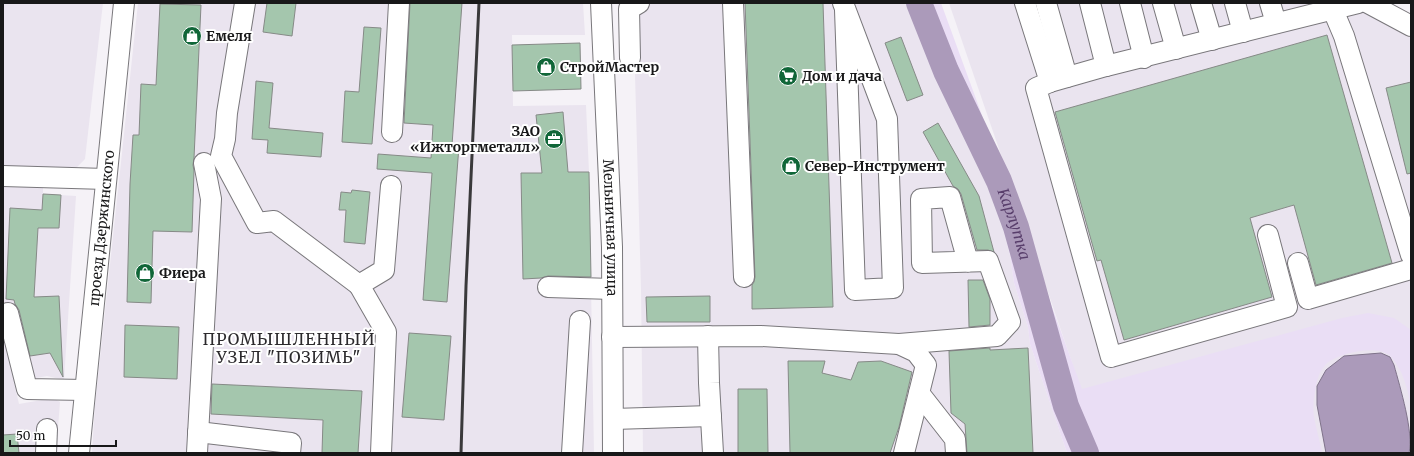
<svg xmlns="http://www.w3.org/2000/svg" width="1414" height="456" font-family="Merriweather,serif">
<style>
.built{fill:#eae4ef}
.green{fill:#eadef5}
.water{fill:#ab9aba;stroke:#7f738a}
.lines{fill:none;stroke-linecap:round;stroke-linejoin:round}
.river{stroke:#ab9aba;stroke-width:26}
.building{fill:#a4c6ad;stroke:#868a87}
.minor-casing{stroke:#79777b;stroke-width:22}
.minor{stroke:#fff;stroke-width:20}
.rail{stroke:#3a393b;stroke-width:3}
.labels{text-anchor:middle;stroke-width:4;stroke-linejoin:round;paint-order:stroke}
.poi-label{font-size:14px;font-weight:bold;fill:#181819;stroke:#fff;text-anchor:start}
.street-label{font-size:14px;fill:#181819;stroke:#fff}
.water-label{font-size:15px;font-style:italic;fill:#583e6b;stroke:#fff}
.quarter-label{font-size:16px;letter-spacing:1px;fill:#2b292c;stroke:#fff}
</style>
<rect width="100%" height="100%" fill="#f5f2f7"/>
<!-- built -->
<g class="built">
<polygon points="3,3 103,3 85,159 72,172 43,168 43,194 76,196 64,380 47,376 14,382 19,404 53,398 60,402 56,453 3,453"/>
<polygon points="138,3 583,3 585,35 512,35 513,106 586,105 589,172 594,453 92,453 95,405"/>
<polygon points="633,3 907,3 936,76 992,183 1010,255 1014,283 1028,327 1030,344 1067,453 643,453 641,289"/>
<polygon points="949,3 1372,3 1411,24 1411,453 1103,453"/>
</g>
<!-- green -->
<path class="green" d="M907,3H941L1082,389L1342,318L1368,313L1394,318L1411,330V408C1409,393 1403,369 1391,357C1379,344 1344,352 1330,361C1326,363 1321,370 1319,375C1315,386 1312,406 1314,417C1316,429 1320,441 1322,453H1067L1030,344L1028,327L1014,283L1010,255L992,183L936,76Z"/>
<!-- water -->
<path class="water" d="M1381,353L1390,357L1394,365C1400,387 1414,433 1409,453H1326L1317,405V386L1326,370L1344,356Z"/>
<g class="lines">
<!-- river -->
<path class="river" id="s1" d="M919,3L946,71L999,181L1016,227L1066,406L1086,453"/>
</g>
<!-- building -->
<g class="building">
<polygon points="267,3 296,3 292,36 263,32"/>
<polygon points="410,3 462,3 452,145 459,146 447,302 423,300 432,173 377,169 378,154 431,158 433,125 404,123"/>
<polygon points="745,3 823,3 833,307 752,309 752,285 754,282 755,277"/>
<polygon points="160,4 201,5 194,158 193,165 194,171 192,232 153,231 151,303 127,302 130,184 133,135 139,135 141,84 156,85"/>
<polygon points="364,27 381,28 372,144 342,142 345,91 359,92"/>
<polygon points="1327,35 1392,263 1316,285 1294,205 1250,218 1272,297 1124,340 1101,260 1097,261 1055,112"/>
<polygon points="901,37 923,95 907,101 885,43"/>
<polygon points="580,43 581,89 513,91 512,45"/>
<polygon points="256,81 273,83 269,128 323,133 321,157 267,153 268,140 252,139"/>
<polygon points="1411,82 1411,173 1407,174 1386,88"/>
<polygon points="563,112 568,172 589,172 591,277 548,276 541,278 523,279 521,173 542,173 536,115"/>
<polygon points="938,123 979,196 994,252 988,250 977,250 961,194 958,189 953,186 923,132"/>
<polygon points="352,190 370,192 365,244 344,242 346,210 339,210 341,192 351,193"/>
<polygon points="43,194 61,195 59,228 38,228 34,297 59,296 63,377 50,353 30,356 19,310 15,304 14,300 6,299 10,208 42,210"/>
<polygon points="968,280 983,280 990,299 990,325 969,327"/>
<polygon points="710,296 710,322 647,322 646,297"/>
<polygon points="125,325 179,327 177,379 124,377"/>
<polygon points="409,333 451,336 444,420 402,417"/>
<polygon points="990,348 990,350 1028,348 1033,453 967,453 965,424 951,413 949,351"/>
<polygon points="788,361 825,361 822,373 851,380 858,362 881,361 912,372 899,427 890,453 790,453"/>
<polygon points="212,384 362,391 358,453 322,453 323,420 211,414"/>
<polygon points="738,389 767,389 768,453 738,453"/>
<polygon points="17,434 19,453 3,453 3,435"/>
</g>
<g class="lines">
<!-- minor casing -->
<g class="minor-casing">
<g id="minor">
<polyline points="245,3 227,113 225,139 221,156 257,223 274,221 359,285 384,270 391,186"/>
<path id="s2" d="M601,3L612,247L613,453"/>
<polyline points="733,3 744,277"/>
<polyline points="843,3 887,119 893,288 855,290 845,10"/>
<polyline points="1025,3 1050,82 1106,66 1358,3"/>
<polyline points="1046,3 1067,77"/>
<polyline points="1090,3 1106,66"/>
<polyline points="1130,3 1144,58"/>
<polyline points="1163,3 1176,49"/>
<polyline points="1201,3 1212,40"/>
<polyline points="1235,3 1243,32"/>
<polyline points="1270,3 1276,23"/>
<polyline points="1330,3 1344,36 1411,255"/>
<polyline points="1368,3 1411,26"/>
<polyline points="630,58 629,9 639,3"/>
<polyline points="1050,82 1036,88 1111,357 1287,307 1268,235"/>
<polyline points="392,132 399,3"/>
<polyline points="3,176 106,179"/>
<polyline points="1298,263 1308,299 1411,269"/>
<polyline points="359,285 386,332 381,453"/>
<polyline points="548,287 612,289"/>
<polyline points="8,313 27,389 85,390"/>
<polyline points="708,336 709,383 713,453"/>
<polyline points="612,337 761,336 899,344 916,352 926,365 904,453"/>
<polyline points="899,344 997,336 1010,322 988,261 922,263 921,199 950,197 968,262"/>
<polyline points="919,393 955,439 956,453"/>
<polyline points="613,419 711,416"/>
<polyline points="198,432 291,443 290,453"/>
<polyline points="46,453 47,429"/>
<path id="s3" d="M79,453L124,3"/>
<polyline points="197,453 211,199 204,163"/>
<polyline points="572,453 580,321"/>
</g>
</g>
<!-- minor -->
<use href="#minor" class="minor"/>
<!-- rail -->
<polyline class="rail" points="461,453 466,286 479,3"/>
</g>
<!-- icons -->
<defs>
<g id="shop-disc" transform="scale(1)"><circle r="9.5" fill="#106638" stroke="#fff"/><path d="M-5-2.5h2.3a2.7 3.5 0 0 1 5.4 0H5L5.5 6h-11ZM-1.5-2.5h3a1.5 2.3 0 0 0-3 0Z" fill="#fff"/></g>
<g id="supermarket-disc" transform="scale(1)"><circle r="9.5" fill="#106638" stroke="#fff"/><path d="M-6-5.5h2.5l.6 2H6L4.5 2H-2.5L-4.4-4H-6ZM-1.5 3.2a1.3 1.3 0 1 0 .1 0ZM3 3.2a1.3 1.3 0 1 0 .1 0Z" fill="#fff"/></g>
<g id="office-disc" transform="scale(1)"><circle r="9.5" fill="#106638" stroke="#fff"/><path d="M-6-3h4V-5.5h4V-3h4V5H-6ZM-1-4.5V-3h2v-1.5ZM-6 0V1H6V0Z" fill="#fff"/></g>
</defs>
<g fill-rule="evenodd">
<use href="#shop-disc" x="192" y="36"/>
<use href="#shop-disc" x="546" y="67"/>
<use href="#supermarket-disc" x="788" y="76"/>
<use href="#office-disc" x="554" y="139"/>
<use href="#shop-disc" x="791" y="166"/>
<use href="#shop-disc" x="145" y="273"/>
</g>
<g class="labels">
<!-- poi labels -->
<g class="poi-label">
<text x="206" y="41">Емеля</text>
<text x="560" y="72">СтройМастер</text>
<text x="802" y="81">Дом и дача</text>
<text x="540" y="136" text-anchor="end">ЗАО<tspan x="540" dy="16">«Ижторгметалл»</tspan></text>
<text x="805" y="171">Север-Инструмент</text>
<text x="159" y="278">Фиера</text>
</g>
<!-- street labels -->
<g class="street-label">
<text dy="5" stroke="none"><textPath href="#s3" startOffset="226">проезд Дзержинского</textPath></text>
<text dy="5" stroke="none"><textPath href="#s2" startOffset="225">Мельничная улица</textPath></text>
</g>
<!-- water labels -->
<g class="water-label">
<text dy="5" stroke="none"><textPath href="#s1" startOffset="241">Карлутка</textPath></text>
</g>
<!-- quarter labels -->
<g class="quarter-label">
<text x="289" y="345">ПРОМЫШЛЕННЫЙ<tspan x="289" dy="18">УЗЕЛ "ПОЗИМЬ"</tspan></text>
</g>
</g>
<!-- border -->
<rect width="1414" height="456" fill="none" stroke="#181819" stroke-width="8"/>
<!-- scale -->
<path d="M10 440v6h106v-6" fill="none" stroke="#181819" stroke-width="2"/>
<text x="16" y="440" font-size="12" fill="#181819" stroke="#ffffff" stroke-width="3" paint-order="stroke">50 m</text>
</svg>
